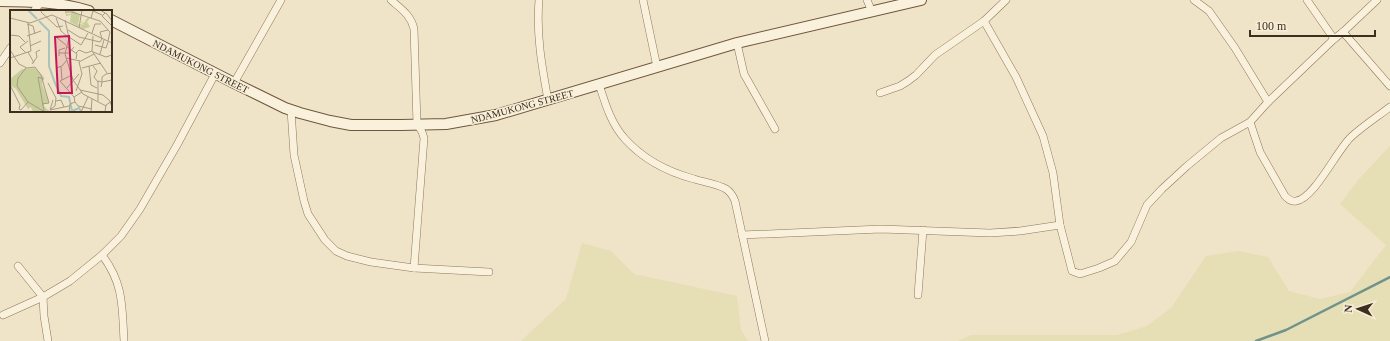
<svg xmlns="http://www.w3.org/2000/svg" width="1390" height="341" font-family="Georgia,serif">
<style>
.farmland{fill:#e6deb5}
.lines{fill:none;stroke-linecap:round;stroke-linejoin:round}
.stream{stroke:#6f938a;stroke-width:2.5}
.street-casing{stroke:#8d765c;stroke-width:8}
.secondary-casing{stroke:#6f573f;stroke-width:12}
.street{stroke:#faf1dc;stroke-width:7}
.secondary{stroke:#faf1dc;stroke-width:10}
.labels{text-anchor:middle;stroke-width:3;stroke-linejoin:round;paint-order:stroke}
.street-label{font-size:10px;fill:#3d2e20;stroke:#f7eed8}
.inset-river{fill:none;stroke:#a9c4bc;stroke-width:2}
.inset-road{fill:none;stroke:#a89b85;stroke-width:1}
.view{fill:#c2185b;fill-opacity:0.15;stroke:#c2185b;stroke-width:2}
.inset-edge{fill:none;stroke:#3d2e20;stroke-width:2}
</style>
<rect width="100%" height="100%" fill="#f0e4c8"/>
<!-- farmland -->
<g class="farmland">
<polygon points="1390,146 1390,341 958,341 971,335 1117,335 1147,326 1171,308 1206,256 1238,251 1268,257 1289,291 1320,299 1350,292 1386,245 1340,204 1358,180"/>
<polygon points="582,243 611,251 634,274 737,296 741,330 748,341 521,341 566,299"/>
</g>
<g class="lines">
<!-- stream -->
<polyline class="stream" points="1256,341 1286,330 1390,277"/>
<!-- street casing -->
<g class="street-casing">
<g id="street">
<path d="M391,0C401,9 411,15 414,29L417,124L422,132L424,138L414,268"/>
<path d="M539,0C536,34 542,67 548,100"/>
<polyline points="643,0 657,67"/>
<polyline points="867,0 872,12"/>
<polyline points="1194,0 1209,11 1235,48 1268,102"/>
<polyline points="1307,0 1334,39"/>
<polyline points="34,11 41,2"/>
<polyline points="984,21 1016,77 1043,136 1053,173 1060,225 1072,271 1080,274 1099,268 1115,261 1131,242 1147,205 1162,189 1187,166 1221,138 1250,122 1268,102 1334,39 1343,32 1377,0"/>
<polyline points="1343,32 1390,86"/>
<polyline points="737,43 744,74 775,129"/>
<polyline points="0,63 11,47"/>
<polyline points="234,83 281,0"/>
<path d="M599,84C605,103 611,124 625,139C643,159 668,172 694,179C703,182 718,184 726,189C731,192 733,196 735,201L765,341"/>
<polyline points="880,93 900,86 908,81 916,75 935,55 984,21 1006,0"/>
<polyline points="291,110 294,155 304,201 308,214 325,240 336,251 347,256 371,262 414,268 489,272"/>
<path d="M1250,122L1260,152L1285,196C1288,199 1291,202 1296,201C1314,199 1337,150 1351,137C1363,126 1377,117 1390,107"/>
<polyline points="742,235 881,229 990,233 1020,231 1060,225"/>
<path d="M102,255C124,284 122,307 124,341"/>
<polyline points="18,266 43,297 44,316 48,341"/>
<polyline points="918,295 923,230"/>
<polyline points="3,315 43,297 70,281 102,255 121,236 140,209 177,145 215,74"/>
</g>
</g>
<!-- secondary casing -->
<g class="secondary-casing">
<g id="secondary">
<path d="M0,1C30,1 60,2 89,11"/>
<polyline points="111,20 234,83 285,108 300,113 330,121 351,125 401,125 446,124 496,115 737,43 921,0"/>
</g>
</g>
<!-- street -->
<use href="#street" class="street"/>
<!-- secondary -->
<use href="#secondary" class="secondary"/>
</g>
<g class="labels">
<!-- street labels -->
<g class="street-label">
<text transform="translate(201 66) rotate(27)" y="4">NDAMUKONG STREET</text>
<text transform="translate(522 106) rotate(-15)" y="4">NDAMUKONG STREET</text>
</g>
</g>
<!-- overview -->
<g transform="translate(10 10)">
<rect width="102" height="102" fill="#f0e4c8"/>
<path d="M55,0L57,4H61L62,0L70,5L68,14L71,17L70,14L74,15L70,11L74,13L77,8H80L77,12L80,17L73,19L60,12L61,5L56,6ZM25,58L34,67L32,74L39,92L34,94V96L40,102H23L21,97L18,99L6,79L0,75V69L12,59Z" fill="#c9cf9b"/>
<path class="inset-river" d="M18,0L27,9M29,11L39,21V56L45,73L51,86L59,87L62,101L69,98L71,101"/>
<path class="inset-road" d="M32,0L31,2L47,17L53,16M90,0L97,4L102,11M55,2H62L90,11L100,22L98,31M95,3L92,6L102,16M0,8L20,13L42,5L102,33M46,8L51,21L59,28M81,8L83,1L92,5M55,10L59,28L55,44L63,70L73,84L96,96M17,14L23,16L25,24M69,18L72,0M58,20L69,27L90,32L92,29L90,22L98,20M82,23L85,14H91M0,25L9,26L15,32M17,26L31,21M83,26L82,41L97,63M46,27L56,35M59,27L71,35L78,23M85,35L96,38L98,32M20,36L31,31M56,36L67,44L66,49M0,40L9,54M18,42L24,53M83,42L96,47L102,45M16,43L10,37L18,31M49,43H59L64,37M66,43L69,40L76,43L82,41M90,44L94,30M49,46V40L55,38M0,48L21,41L18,13M56,48L70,51M9,54L17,58L25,57L31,65L39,93L32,94M22,54L27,47L26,42L30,40M79,56L81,75L87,78M83,56L87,61L84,67L88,72M51,57L52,70M16,58L8,68L7,76L18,92L35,102M46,58L52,56L57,50M72,58L91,53M60,66L50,71L64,87M38,73L46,88L45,96L41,99M0,75L10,95L9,99L11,100L18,92M91,77L92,72L102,70M57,78L69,64M70,80L93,85L100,91L102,97M66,81L72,64L69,52L84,44M43,90L40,100L59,96M46,91L51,90L54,97M88,91V71L92,72V67L96,64L102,63M65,92L68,96L82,99M34,101L28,67L34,69M59,102L60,94L65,92L64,87L72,82M71,102L78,87M81,102L82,89M95,102L96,95L102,91"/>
<path class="view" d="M59,26L62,83H48L45,27Z"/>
<rect width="102" height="102" class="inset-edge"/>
</g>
<!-- north arrow -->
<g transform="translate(1358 309) rotate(273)" stroke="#f7eed8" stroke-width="3" paint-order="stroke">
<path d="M0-3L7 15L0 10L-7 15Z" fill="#3d2e20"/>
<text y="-6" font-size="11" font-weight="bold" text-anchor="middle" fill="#3d2e20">N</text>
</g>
<!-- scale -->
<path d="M1250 30v6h125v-6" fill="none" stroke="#3d2e20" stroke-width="2"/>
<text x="1256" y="30" font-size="12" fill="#3d2e20" stroke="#f7eed8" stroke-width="3" paint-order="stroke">100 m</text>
</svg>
